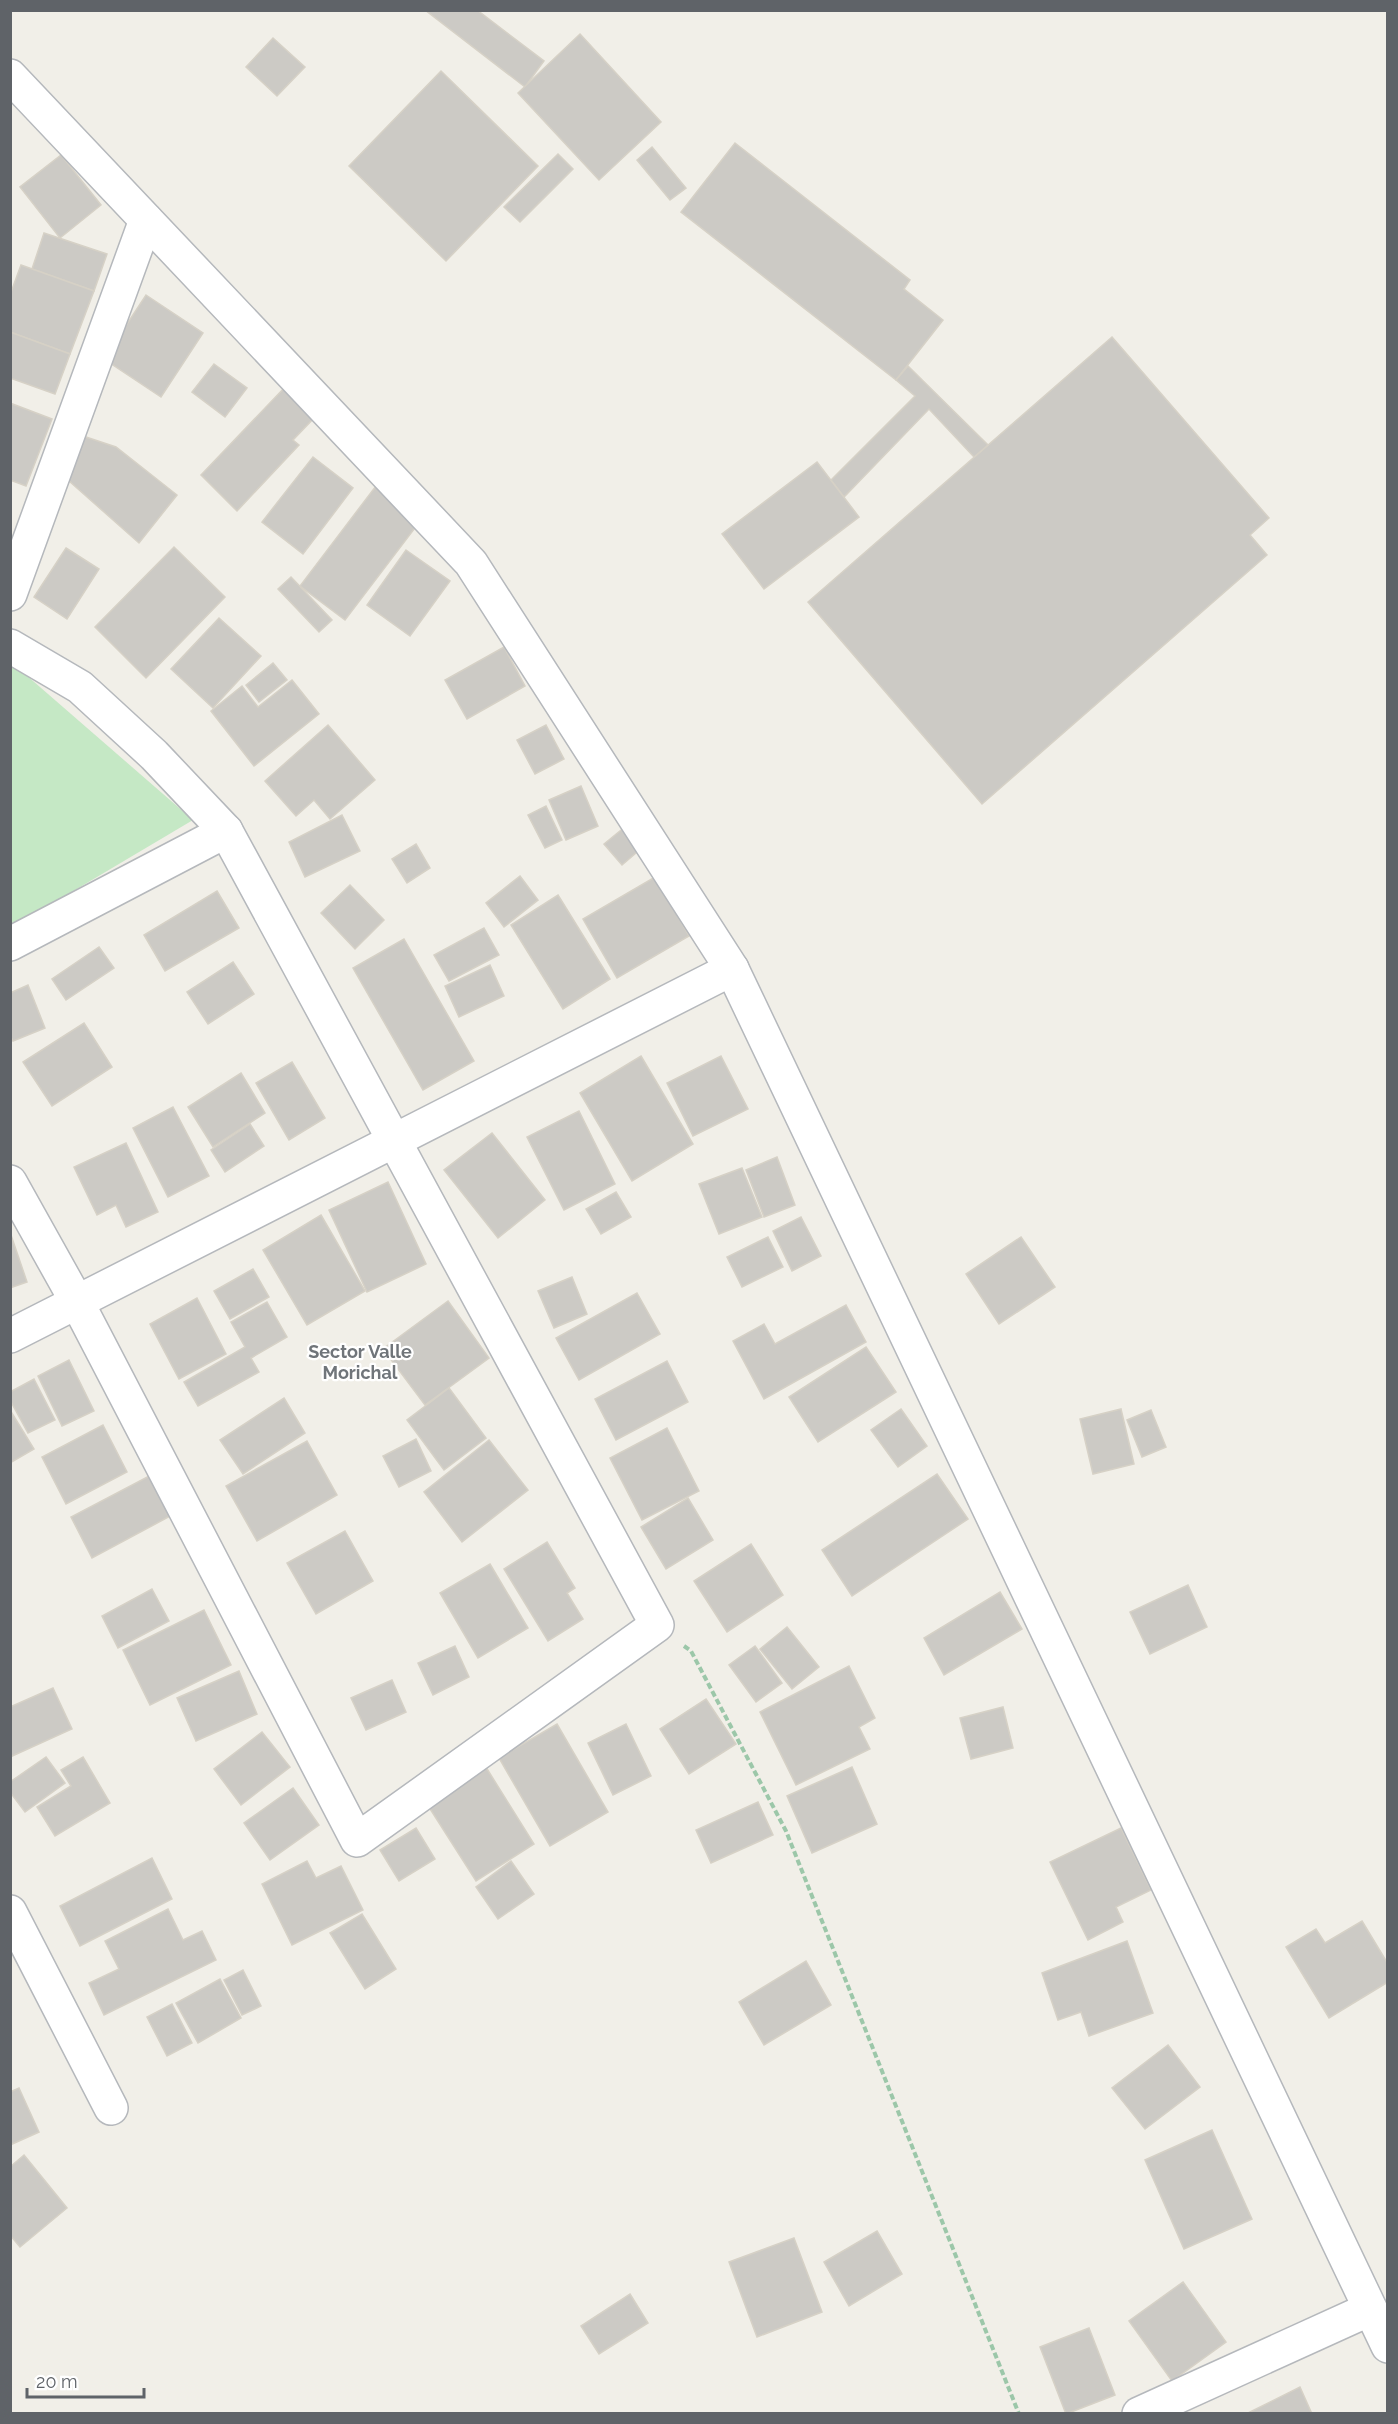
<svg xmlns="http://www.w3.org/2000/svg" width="1398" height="2424" font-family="Raleway,sans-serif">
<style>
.green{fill:#c5e8c5}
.building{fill:#cccac5;stroke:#d6d1c6;stroke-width:1.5}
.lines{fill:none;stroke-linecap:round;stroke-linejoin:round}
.minor-casing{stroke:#b5b8bc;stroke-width:36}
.path{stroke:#9cc7a9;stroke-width:4;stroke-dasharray:6 3;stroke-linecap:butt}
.minor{stroke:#fff;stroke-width:33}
.labels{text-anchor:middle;stroke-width:4.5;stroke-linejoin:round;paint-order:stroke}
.neighbourhood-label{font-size:18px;font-weight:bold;fill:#70757a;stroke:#fff}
</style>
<rect width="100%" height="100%" fill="#f1efe8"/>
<!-- green -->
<polygon class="green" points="10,661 193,820 11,928 10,928"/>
<!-- building -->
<g class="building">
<polygon points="425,10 477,10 544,61 525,87"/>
<polygon points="580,34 661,122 599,180 518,93"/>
<polygon points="273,38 305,67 277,96 246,67"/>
<polygon points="441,71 538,166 446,261 349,166"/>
<polygon points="735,143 910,280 904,289 943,320 896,380 681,212"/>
<polygon points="652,147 686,188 670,200 637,160"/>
<polygon points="558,154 573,169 520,222 504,207"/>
<polygon points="61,155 101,205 60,238 20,187"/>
<polygon points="44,233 107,254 94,291 32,269"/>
<polygon points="21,265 94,291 70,354 10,332 10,295"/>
<polygon points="146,295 203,333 161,397 104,359"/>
<polygon points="10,332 70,354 55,394 10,378"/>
<polygon points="1112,337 1269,518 1250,535 1267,555 982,804 808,602"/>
<polygon points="214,364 247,388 225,417 192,392"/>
<polygon points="908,366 988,445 974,457 929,409 844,497 831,480 915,396 896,380"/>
<polygon points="286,386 317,415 293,440 299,445 237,511 201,475"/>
<polygon points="10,403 52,419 26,486 10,480"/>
<polygon points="83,436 116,447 177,495 139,543 68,480"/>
<polygon points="313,457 353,488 303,554 262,522"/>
<polygon points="817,462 859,517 764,589 722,534"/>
<polygon points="376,486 421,520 345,620 300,586"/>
<polygon points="174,547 225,597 146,678 95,627"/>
<polygon points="66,548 99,569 67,619 34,597"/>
<polygon points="406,550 450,581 410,636 367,605"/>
<polygon points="291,577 332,620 319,632 278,589"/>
<polygon points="219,618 261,656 213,708 171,669"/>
<polygon points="504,647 525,686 467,719 445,680"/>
<polygon points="273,663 287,680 259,702 246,685"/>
<polygon points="292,680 319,714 254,766 211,711 242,686 258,707"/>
<polygon points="328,725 375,780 330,819 314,800 296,816 265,781"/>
<polygon points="546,725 564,759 535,774 517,740"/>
<polygon points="581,786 598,826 566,840 549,800"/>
<polygon points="546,806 562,840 545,848 528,815"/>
<polygon points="342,815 360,851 305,877 289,842"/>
<polygon points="626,826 643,847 622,865 604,844"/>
<polygon points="416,844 430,868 407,883 392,859"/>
<polygon points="520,876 538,900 504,927 486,903"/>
<polygon points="655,877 689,936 617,978 583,919"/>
<polygon points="350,885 384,920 355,949 321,913"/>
<polygon points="217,891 239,928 165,971 144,935"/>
<polygon points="558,895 610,979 563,1009 511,925"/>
<polygon points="484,928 499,955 449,981 434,955"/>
<polygon points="404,939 474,1061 423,1090 353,968"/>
<polygon points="99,947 114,968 66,1000 52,979"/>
<polygon points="233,962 254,994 208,1024 187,992"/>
<polygon points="490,965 504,996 459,1017 445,986"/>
<polygon points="28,985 45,1028 13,1041 10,1035 10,993"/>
<polygon points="84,1023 112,1067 52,1106 23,1062"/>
<polygon points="641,1056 693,1144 632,1181 580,1093"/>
<polygon points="721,1056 748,1109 693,1136 667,1083"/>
<polygon points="292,1062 325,1118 289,1140 256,1083"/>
<polygon points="241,1073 265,1113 213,1147 188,1107"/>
<polygon points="173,1107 209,1176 168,1197 133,1128"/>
<polygon points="579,1111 615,1184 564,1210 527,1137"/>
<polygon points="250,1124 264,1146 225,1172 211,1150"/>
<polygon points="492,1133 545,1200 498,1238 444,1170"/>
<polygon points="126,1143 158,1212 126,1227 116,1205 97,1215 74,1167"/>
<polygon points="777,1157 795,1205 764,1217 746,1170"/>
<polygon points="742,1168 762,1217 719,1234 699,1184"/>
<polygon points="388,1182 426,1264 367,1292 329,1210"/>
<polygon points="616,1192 631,1217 601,1234 586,1209"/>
<polygon points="321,1215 365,1291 307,1325 263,1250"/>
<polygon points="801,1217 821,1256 792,1271 773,1231"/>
<polygon points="10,1232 27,1282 10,1288"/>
<polygon points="768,1237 783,1267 742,1287 727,1257"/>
<polygon points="1021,1237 1055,1287 999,1324 966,1274"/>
<polygon points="253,1269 269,1297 230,1319 214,1291"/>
<polygon points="572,1277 587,1314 554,1328 538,1291"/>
<polygon points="637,1293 660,1334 579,1380 556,1338"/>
<polygon points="197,1298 226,1354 179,1379 150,1324"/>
<polygon points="448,1301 489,1358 425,1405 383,1349"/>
<polygon points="267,1302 287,1337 251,1358 259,1372 198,1406 184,1382 245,1347 231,1322"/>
<polygon points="846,1305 866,1342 764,1399 733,1341 764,1324 775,1344"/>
<polygon points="866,1347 896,1392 818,1442 789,1397"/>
<polygon points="69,1360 94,1411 62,1426 38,1376"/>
<polygon points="667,1361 688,1402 616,1440 595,1399"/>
<polygon points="34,1379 55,1420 28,1433 10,1400 10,1392"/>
<polygon points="449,1388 486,1438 444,1470 407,1420"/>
<polygon points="284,1398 305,1433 243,1474 220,1440"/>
<polygon points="901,1409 927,1446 898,1467 871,1430"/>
<polygon points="1121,1409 1134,1464 1093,1474 1080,1419"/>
<polygon points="10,1410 34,1449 10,1463"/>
<polygon points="1151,1410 1166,1447 1142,1457 1127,1420"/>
<polygon points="103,1425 127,1472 66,1504 42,1457"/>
<polygon points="667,1428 699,1491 642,1520 610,1458"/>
<polygon points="416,1439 431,1471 399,1487 383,1456"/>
<polygon points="489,1440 528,1490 462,1542 424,1492"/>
<polygon points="307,1441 337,1495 257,1541 226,1486"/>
<polygon points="153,1474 174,1514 92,1558 71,1517"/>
<polygon points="937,1474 968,1519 852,1596 822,1550"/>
<polygon points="688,1498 713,1540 666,1569 641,1527"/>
<polygon points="345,1531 373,1581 316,1614 287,1563"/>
<polygon points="547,1542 575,1588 567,1593 583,1619 548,1641 504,1569"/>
<polygon points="751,1544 783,1595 727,1632 694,1581"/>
<polygon points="490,1564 528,1628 478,1658 440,1593"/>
<polygon points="1188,1585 1207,1627 1150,1654 1130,1612"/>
<polygon points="152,1589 169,1621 118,1648 102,1616"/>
<polygon points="1000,1592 1022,1629 944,1675 924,1638"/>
<polygon points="204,1610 231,1665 150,1705 123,1650"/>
<polygon points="787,1627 819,1667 792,1689 760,1649"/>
<polygon points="455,1646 469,1677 433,1695 418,1663"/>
<polygon points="755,1646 782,1683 756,1702 729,1665"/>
<polygon points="849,1666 875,1718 859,1727 870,1749 796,1785 760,1712"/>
<polygon points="239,1671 257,1714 196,1741 177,1698"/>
<polygon points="392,1680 406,1712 366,1730 351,1698"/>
<polygon points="53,1688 72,1729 10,1757 10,1707"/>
<polygon points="706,1699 736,1744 689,1774 660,1729"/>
<polygon points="1003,1707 1013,1748 971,1759 960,1718"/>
<polygon points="557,1724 608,1812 550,1846 499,1758"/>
<polygon points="626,1724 651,1776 613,1795 588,1743"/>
<polygon points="262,1732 290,1767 241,1805 214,1769"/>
<polygon points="46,1757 65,1783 25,1812 10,1792 10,1782"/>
<polygon points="83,1757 110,1803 55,1836 37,1807 71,1786 61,1770"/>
<polygon points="484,1764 534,1844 476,1881 425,1801"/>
<polygon points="852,1767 877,1824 812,1853 787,1796"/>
<polygon points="293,1788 319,1825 270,1860 244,1823"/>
<polygon points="758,1802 773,1835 711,1863 696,1830"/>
<polygon points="416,1828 435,1859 399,1881 380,1850"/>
<polygon points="1121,1828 1151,1890 1116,1907 1123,1922 1088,1940 1050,1862"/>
<polygon points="152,1858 172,1899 80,1946 60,1906"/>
<polygon points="307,1861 316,1878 341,1866 363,1910 292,1945 262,1884"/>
<polygon points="511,1861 534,1894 498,1919 476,1887"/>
<polygon points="168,1909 183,1940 202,1931 216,1960 104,2015 89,1983 119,1969 105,1941"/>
<polygon points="362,1914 396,1969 365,1989 330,1933"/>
<polygon points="1362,1921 1388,1964 1388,1982 1329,2018 1286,1947 1316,1929 1325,1943"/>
<polygon points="1127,1941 1153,2013 1089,2036 1081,2012 1058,2020 1042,1973"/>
<polygon points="806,1961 831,2005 764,2045 739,2002"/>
<polygon points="243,1970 261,2006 242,2015 224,1980"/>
<polygon points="220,1979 241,2018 198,2043 176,2003"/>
<polygon points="172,2004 192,2043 167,2056 147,2017"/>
<polygon points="1168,2045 1200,2087 1145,2129 1112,2088"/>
<polygon points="19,2088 39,2132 10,2145 10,2092"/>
<polygon points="1212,2130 1252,2219 1184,2249 1145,2160"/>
<polygon points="24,2155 67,2208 20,2247 10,2235 10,2167"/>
<polygon points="877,2231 902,2274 849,2306 824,2262"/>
<polygon points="794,2238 822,2312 757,2337 729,2262"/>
<polygon points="1183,2282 1226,2342 1172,2381 1129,2321"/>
<polygon points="630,2294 648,2323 599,2354 581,2326"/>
<polygon points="1089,2328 1115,2395 1066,2414 1040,2347"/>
<polygon points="1300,2387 1312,2414 1246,2414"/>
</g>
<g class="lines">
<!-- minor casing -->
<g class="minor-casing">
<g id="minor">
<polyline points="10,76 471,563 732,969 1388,2346"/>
<polyline points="10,594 146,220"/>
<polyline points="10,646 80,687 154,755 226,831 657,1625 357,1840 77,1302 10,1182"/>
<polyline points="10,944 226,831"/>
<polyline points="10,1336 732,969"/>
<polyline points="10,1912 111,2108"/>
<polyline points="1139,2414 1370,2309"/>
</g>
</g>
<!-- path -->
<polyline class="path" points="684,1646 691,1651 786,1831 1019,2414"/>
<!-- minor -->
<use href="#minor" class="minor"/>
</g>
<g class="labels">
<!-- neighbourhood labels -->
<g class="neighbourhood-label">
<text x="360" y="1358">Sector Valle<tspan x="360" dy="21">Morichal</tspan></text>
</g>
</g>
<!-- border -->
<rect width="1398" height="2424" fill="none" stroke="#5f6368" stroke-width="24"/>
<!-- scale -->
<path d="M27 2388v9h117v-9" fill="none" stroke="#5f6368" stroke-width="3"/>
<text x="36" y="2388" font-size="18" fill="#5f6368" stroke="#ffffff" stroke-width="4.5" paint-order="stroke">20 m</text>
</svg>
